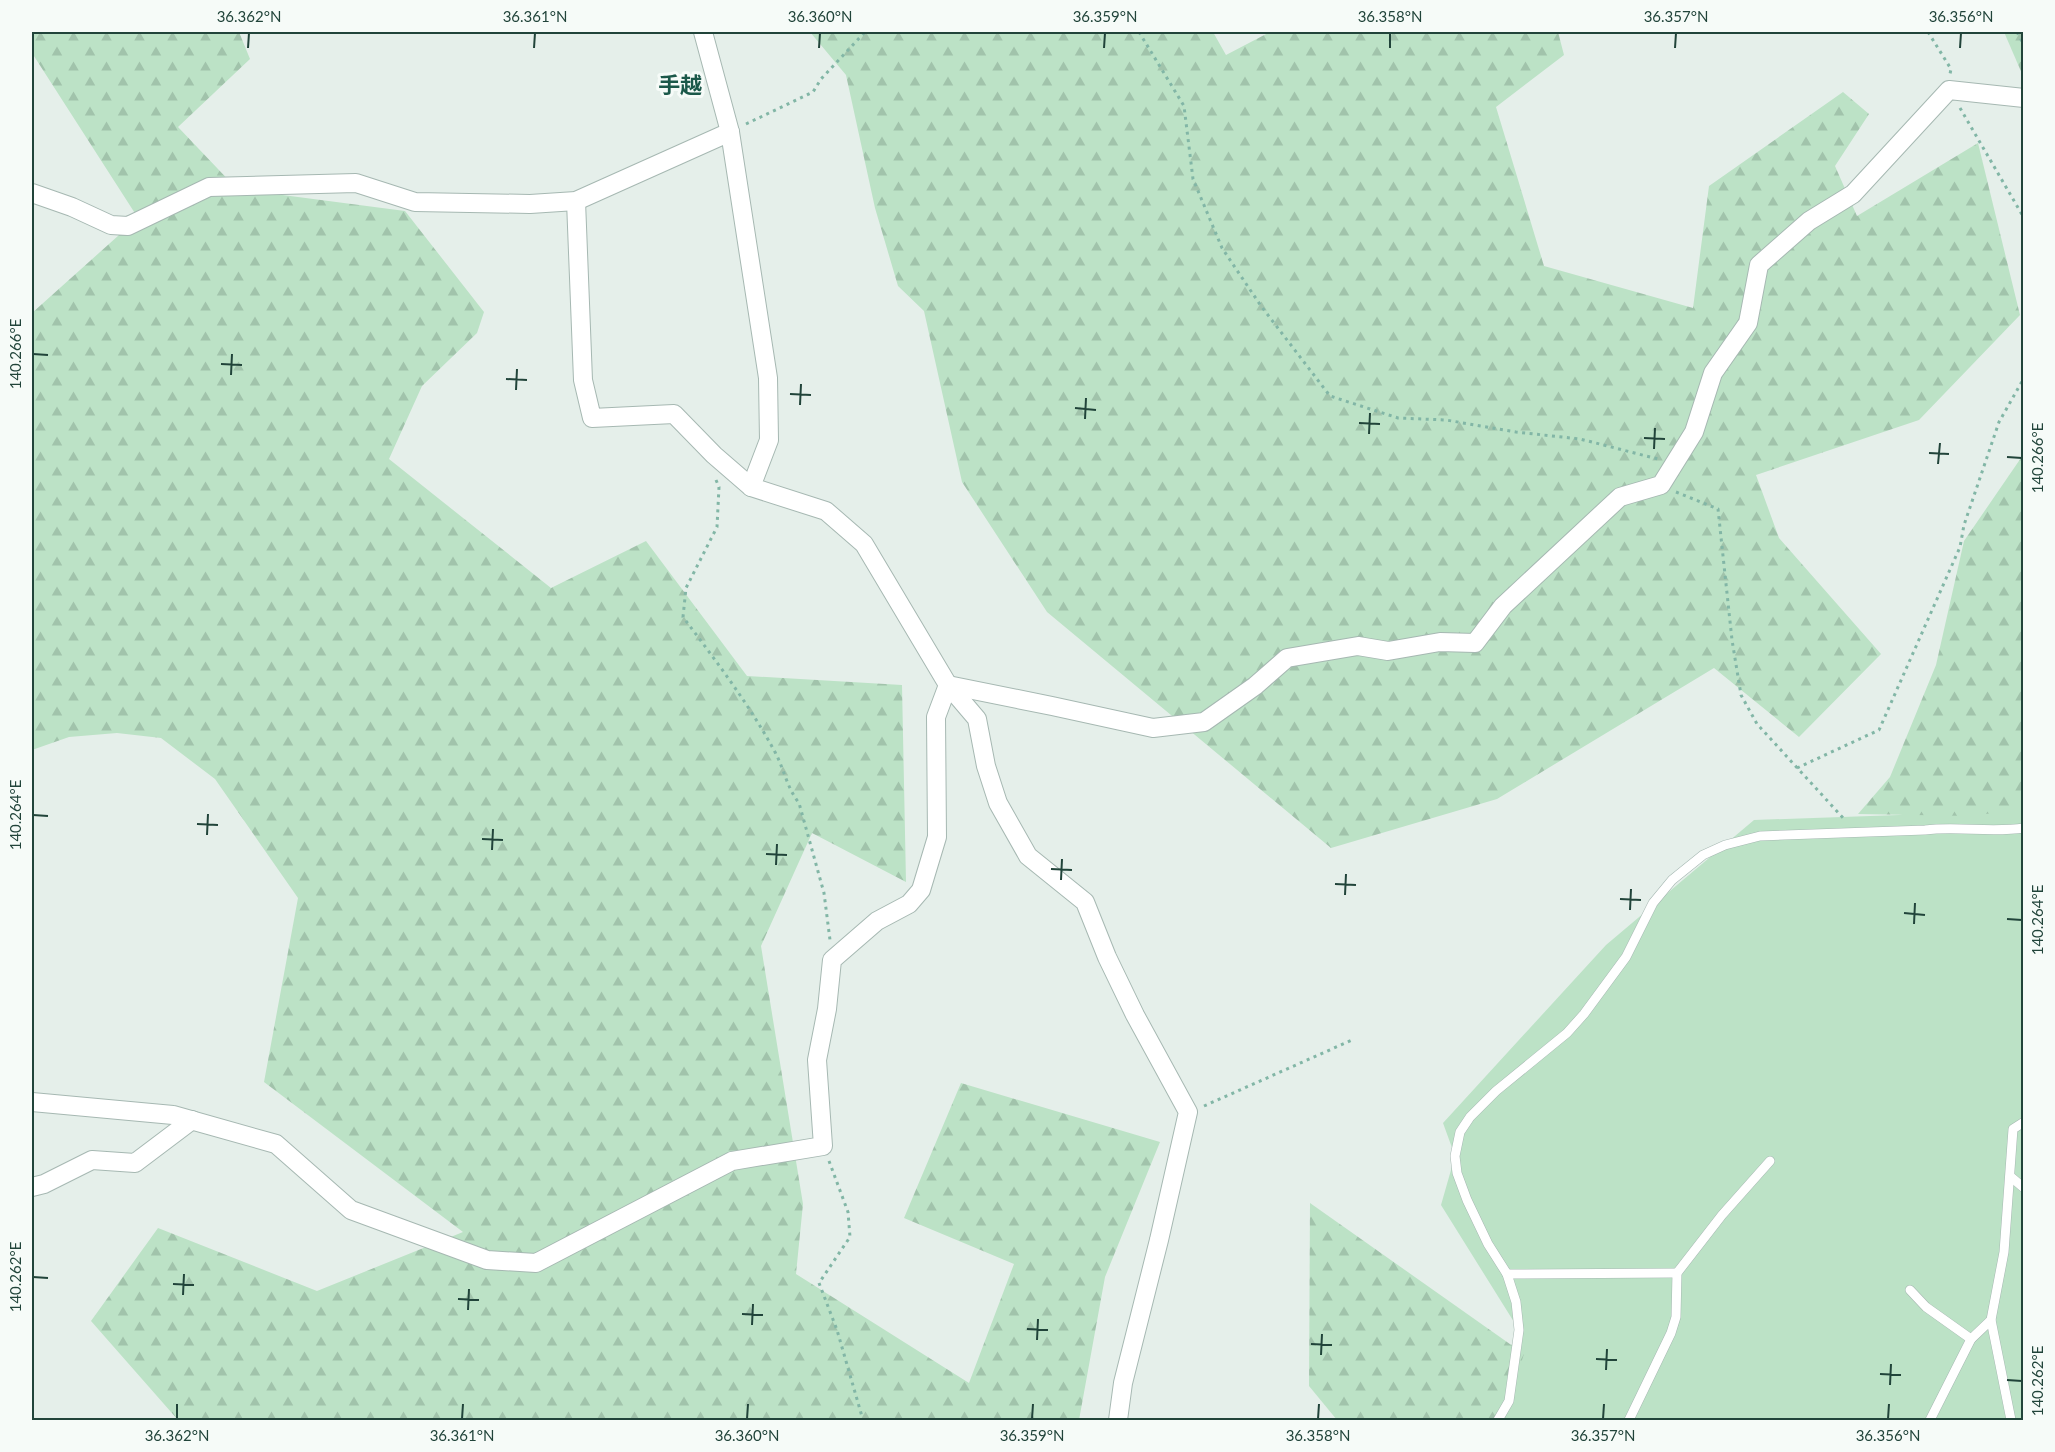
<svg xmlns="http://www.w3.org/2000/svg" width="2055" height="1452" font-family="Lato,'Noto Sans JP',sans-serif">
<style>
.grass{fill:#bce2c6}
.forest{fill:url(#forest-firs)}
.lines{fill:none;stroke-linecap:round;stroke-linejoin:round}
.service-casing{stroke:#a6b8b2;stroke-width:10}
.minor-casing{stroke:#a6b8b2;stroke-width:20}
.path{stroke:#82b6a6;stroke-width:3;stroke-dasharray:3 4.5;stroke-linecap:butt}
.service{stroke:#fff;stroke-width:9}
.minor{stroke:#fff;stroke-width:18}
.ticks{fill:none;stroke:#21443a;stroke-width:2}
.labels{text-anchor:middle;stroke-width:6;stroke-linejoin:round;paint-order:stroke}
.quarter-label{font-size:22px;font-weight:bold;fill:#1b5849;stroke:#f6fbf8}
.neatline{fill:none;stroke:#21443a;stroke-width:2}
.ticks-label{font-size:15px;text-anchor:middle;fill:#21443a}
</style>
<defs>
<pattern id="forest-firs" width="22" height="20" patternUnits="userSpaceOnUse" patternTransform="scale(1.5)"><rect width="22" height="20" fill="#bce2c6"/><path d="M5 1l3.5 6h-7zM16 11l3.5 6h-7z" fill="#a1c3ab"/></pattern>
</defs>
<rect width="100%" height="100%" fill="#e5efea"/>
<!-- grass -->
<polygon class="grass" points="2023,780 2023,1420 1473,1420 1519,1330 1441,1205 1455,1156 1443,1123 1606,945 1754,820 1899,815"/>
<!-- forest -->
<g class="forest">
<polygon points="32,32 239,32 250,59 178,127 237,189 405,211 484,312 477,333 422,386 389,459 551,588 646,541 747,676 902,685 906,882 812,833 761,946 803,1204 796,1274 969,1383 1014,1264 904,1218 961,1083 1160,1142 1105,1277 1079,1420 178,1420 91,1321 158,1228 317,1291 463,1232 264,1082 298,898 215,779 161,738 117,733 69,737 32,750 32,313 138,218 32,53"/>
<polygon points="810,32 1213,32 1226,55 1270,32 1558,32 1564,55 1496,107 1544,266 1693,308 1709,186 1843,92 1869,114 1835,166 1857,216 1978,143 2020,315 1919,420 1756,475 1779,538 1881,654 1799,737 1714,668 1497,799 1331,848 1047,612 962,482 924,311 898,286 875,208 846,75"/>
<polygon points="2004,32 2023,32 2023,76"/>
<polygon points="2023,455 2023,809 1971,816 1858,814 1890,777 1936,665 1964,541"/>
<polygon points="1310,1203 1524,1354 1502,1420 1337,1420 1309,1386"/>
</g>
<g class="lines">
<!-- service casing -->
<g class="service-casing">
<g id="service">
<polyline points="2011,1177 2024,1188"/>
<polyline points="1507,1274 1677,1273"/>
<polyline points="1910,1290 1926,1307 1971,1339"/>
<path d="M1498,1420L1509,1401L1519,1330L1516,1302L1507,1274L1488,1244L1467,1200L1457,1173L1455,1156L1460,1132L1470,1117L1496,1091L1567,1033L1584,1014L1626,957L1653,903L1672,880L1703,855L1725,845L1760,836L1925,830C1958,826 1991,833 2024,828"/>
<polyline points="1629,1420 1671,1333 1676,1317 1677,1273 1722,1215 1770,1161"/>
<polyline points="1930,1420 1971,1339 1991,1320"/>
<polyline points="2011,1420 1991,1320 2004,1252 2013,1129 2024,1122"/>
</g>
</g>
<!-- minor casing -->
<g class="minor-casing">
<g id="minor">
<polyline points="703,32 730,132 768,378 769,440 751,487"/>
<polyline points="32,193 72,207 111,225 128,226 209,187 356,183 415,202 530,204 576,201 730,132"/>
<polyline points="576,201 583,380 592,418 674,414 714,455 751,487 826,511 864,544 948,685 977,719 986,766 998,803 1028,856 1085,902 1107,957 1135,1015 1188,1112 1159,1240 1123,1383 1118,1420"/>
<polyline points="948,685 1052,706 1153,728 1204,722 1255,686 1287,658 1358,646 1388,651 1440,642 1475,643 1503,606 1620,497 1661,485 1694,432 1713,373 1748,323 1759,265 1809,221 1853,194 1949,90 2024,98"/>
<polyline points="32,1102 173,1115 276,1144 351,1210 487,1260 536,1263 732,1161 823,1146 817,1060 827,1009 832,960 877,921 909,904 921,890 937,837 936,717 948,685"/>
<polyline points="32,1187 44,1184 92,1160 135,1163 192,1120"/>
</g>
</g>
<!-- path -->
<g class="path">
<polyline points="1139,32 1184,106 1193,179 1222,248 1261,306 1330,396 1398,418 1446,420 1516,432 1580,439 1658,459"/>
<polyline points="1928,32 1951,69 1950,74"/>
<polyline points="2017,32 2024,45"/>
<polyline points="1960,108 2024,218"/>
<polyline points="746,124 813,92 821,79 865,32"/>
<path d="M716,480L719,487L717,527L686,588L683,617C716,661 749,704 775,752C784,769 787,788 799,803L824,893L830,940"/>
<polyline points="1676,492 1718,509 1732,640 1741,695 1757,724 1845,820"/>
<polyline points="1797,768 1879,730 1960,547 1964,525 1999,422 2024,378"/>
<polyline points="1204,1106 1352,1040"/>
<polyline points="829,1161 848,1212 850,1237 819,1283 837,1330 863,1420"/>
</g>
<!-- service -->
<use href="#service" class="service"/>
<!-- minor -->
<use href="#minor" class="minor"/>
</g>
<!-- ticks -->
<path class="ticks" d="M248,48L249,33M534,48L535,33M819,48L820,33M1104,48L1105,33M1390,48V33M1675,48L1676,33M1960,48L1961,33M33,354L48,355M221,364L242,365M231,375L232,354M506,379L527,380M516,390L517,369M790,394L811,395M800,405L801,384M1075,408L1096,410M1085,419L1086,398M1359,423L1380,424M1369,434L1370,413M1644,438L1665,439M1654,449L1655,428M1929,453L1949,454M2007,457L2022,458M1938,464L1940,443M33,815L48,816M197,824L218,825M207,835L208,814M482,839L503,840M492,850L493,829M766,854L787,855M776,865L777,844M1051,869L1072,870M1061,880L1062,859M1335,884L1356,885M1345,895L1346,874M1620,899L1641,900M1630,910L1631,889M1904,913L1925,915M2007,919L2022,920M1914,924L1915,903M33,1277L48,1278M173,1284L194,1285M183,1295L184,1274M458,1299L479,1300M468,1310L469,1289M742,1314L763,1315M752,1325L753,1304M1027,1329L1048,1330M1037,1340L1038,1319M1311,1344L1332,1345M1321,1355L1322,1334M1596,1359L1617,1360M1606,1370L1607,1349M1880,1374L1901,1375M2007,1380L2022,1381M1890,1385L1891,1364M177,1419V1404M462,1419L463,1404M747,1419L748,1404M1032,1419L1033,1404M1318,1419L1319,1404M1603,1419L1604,1404M1888,1419L1889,1404"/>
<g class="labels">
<!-- quarter labels -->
<g class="quarter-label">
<text x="680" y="93">手越</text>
</g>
</g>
<!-- border -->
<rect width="2055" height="1452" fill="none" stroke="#f6fbf8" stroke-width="66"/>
<rect x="33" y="33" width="1989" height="1386" class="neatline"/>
<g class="ticks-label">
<text x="249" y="22">36.362°N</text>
<text x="535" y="22">36.361°N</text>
<text x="820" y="22">36.360°N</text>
<text x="1105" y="22">36.359°N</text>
<text x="1390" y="22">36.358°N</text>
<text x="1676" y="22">36.357°N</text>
<text x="1961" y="22">36.356°N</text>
<text transform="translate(16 354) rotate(-90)" y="5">140.266°E</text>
<text transform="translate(2038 458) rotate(-90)" y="5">140.266°E</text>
<text transform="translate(16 815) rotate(-90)" y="5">140.264°E</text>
<text transform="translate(2038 920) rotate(-90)" y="5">140.264°E</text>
<text transform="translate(16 1277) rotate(-90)" y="5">140.262°E</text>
<text transform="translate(2038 1381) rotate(-90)" y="5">140.262°E</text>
<text x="177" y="1441">36.362°N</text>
<text x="462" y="1441">36.361°N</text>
<text x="747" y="1441">36.360°N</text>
<text x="1032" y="1441">36.359°N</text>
<text x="1318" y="1441">36.358°N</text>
<text x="1603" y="1441">36.357°N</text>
<text x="1888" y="1441">36.356°N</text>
</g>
</svg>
